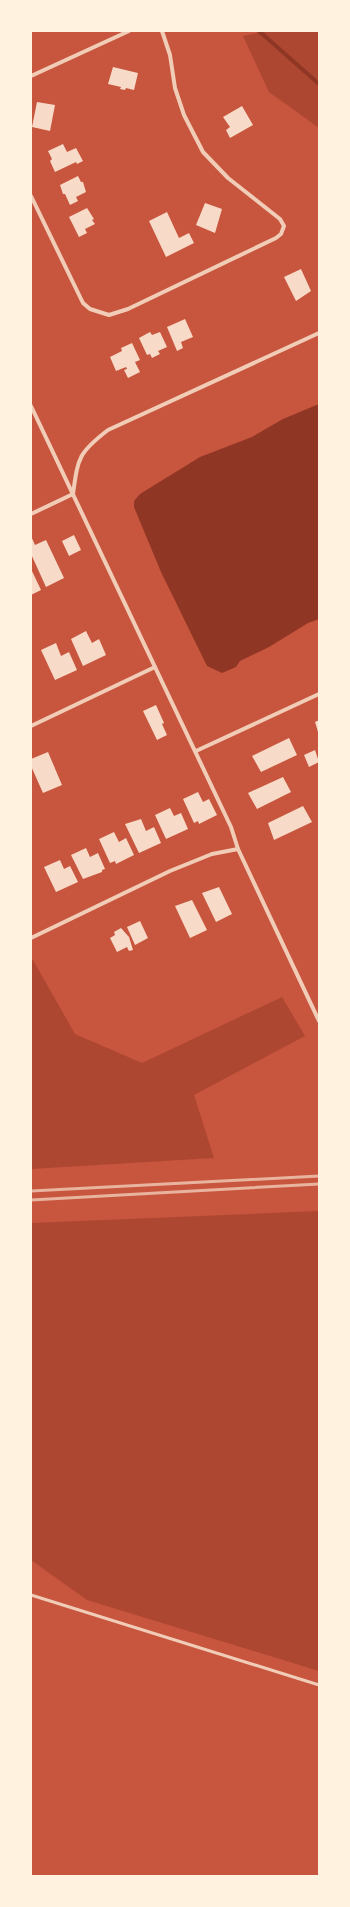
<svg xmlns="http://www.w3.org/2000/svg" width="350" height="1907" font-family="'PT Sans',sans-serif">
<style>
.green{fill:#ae4732}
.water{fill:#8f3625}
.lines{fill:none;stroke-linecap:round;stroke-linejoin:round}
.stream{stroke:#8f3625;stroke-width:4}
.building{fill:#f7dbc8}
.service{stroke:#f1ccb7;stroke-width:3}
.minor{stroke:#f1ccb7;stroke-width:4}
.rail{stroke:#e9b49f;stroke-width:3}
</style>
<rect width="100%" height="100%" fill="#c8553d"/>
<!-- green -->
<g class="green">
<polygon points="266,31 319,31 319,128 269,92 243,36"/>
<polygon points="33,960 75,1034 142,1063 282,997 305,1036 194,1095 214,1158 31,1169 31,961"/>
<polygon points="319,1211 319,1671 87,1600 31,1560 31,1223"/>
</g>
<!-- water -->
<polygon class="water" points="319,404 319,619 308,623 269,647 240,661 236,667 222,673 207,666 161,572 134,507 134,501 140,494 200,457 252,437 283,419"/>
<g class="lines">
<!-- stream -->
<polyline class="stream" points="259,31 319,84"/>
</g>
<!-- building -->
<g class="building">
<polygon points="113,67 138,73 134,90 126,88 125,90 120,89 121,87 108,84"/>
<polygon points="37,102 55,105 50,131 32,127"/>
<polygon points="242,106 253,125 230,138 226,130 230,127 223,117"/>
<polygon points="63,144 67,152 76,148 83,161 77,164 76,162 55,172 50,161 52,159 48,151"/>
<polygon points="78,176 81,182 83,182 86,192 76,197 78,201 70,205 65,194 63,194 60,185"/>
<polygon points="205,203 222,209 215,233 196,225"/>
<polygon points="87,208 94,219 92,220 95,224 85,229 87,233 79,237 69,217"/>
<polygon points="167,212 179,238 189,233 194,243 166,257 149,221"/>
<polygon points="301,269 311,291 296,301 284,277"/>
<polygon points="185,319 193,337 181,342 183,348 177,351 167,327"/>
<polygon points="150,332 152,335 160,332 167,347 158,351 160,354 152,358 150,354 147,355 139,338"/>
<polygon points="132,343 140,360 135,362 140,372 128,378 124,370 127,369 126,367 116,371 110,357 122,351 121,348"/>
<polygon points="74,535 81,550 69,556 62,541"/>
<polygon points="31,536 35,545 46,540 64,578 46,587 31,554"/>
<polygon points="31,569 41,590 31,595"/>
<polygon points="86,631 92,643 99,639 106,655 83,666 71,639"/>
<polygon points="56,643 61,656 69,652 77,670 55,680 41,650"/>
<polygon points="156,705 164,723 162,724 167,735 157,740 143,711"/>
<polygon points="319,720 319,735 315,722"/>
<polygon points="289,738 297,755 261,772 252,756"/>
<polygon points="315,750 319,762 309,767 304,755"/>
<polygon points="48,752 62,785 43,793 31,766 31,759"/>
<polygon points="283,777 291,792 257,809 248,793"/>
<polygon points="198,792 203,802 209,799 217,815 199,824 198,821 194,823 183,799"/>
<polygon points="303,806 312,822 274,840 268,823"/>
<polygon points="170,808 174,816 181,813 188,829 166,839 155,815"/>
<polygon points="141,819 146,831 154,827 161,843 139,853 125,824"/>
<polygon points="114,832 119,842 126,838 134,855 116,864 115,861 110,863 99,839"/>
<polygon points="86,848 90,857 98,853 105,869 102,870 102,872 83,879 71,855"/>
<polygon points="60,860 64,869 70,866 78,882 56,892 44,867"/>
<polygon points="219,887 232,914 216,922 202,893"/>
<polygon points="192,900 207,930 190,938 175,906"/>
<polygon points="140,921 148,938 135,945 127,927"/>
<polygon points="121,928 129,937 133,950 129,951 127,947 117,952 110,938 115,935 114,932"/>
</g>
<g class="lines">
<!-- service -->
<polyline class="service" points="31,1595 319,1685"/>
<!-- minor -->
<g class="minor">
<polyline points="31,76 129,31"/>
<polyline points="31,196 83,303 90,309 109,315 128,309 276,238 281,234 284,226 280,219 228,178 203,152 184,115 175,88 170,55 162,31"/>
<polyline points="31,406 231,827 238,849 319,1021"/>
<path d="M31,514L73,494C78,458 78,453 108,430L319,333"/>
<polyline points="31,726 155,667"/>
<polyline points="196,751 319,694"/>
<polyline points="31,938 170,871 212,854 238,849"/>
</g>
<!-- rail -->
<g class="rail">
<polyline points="31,1191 319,1176"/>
<polyline points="31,1200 319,1184"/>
</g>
</g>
<!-- border -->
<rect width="350" height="1907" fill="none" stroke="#fff3e0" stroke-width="64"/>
</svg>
